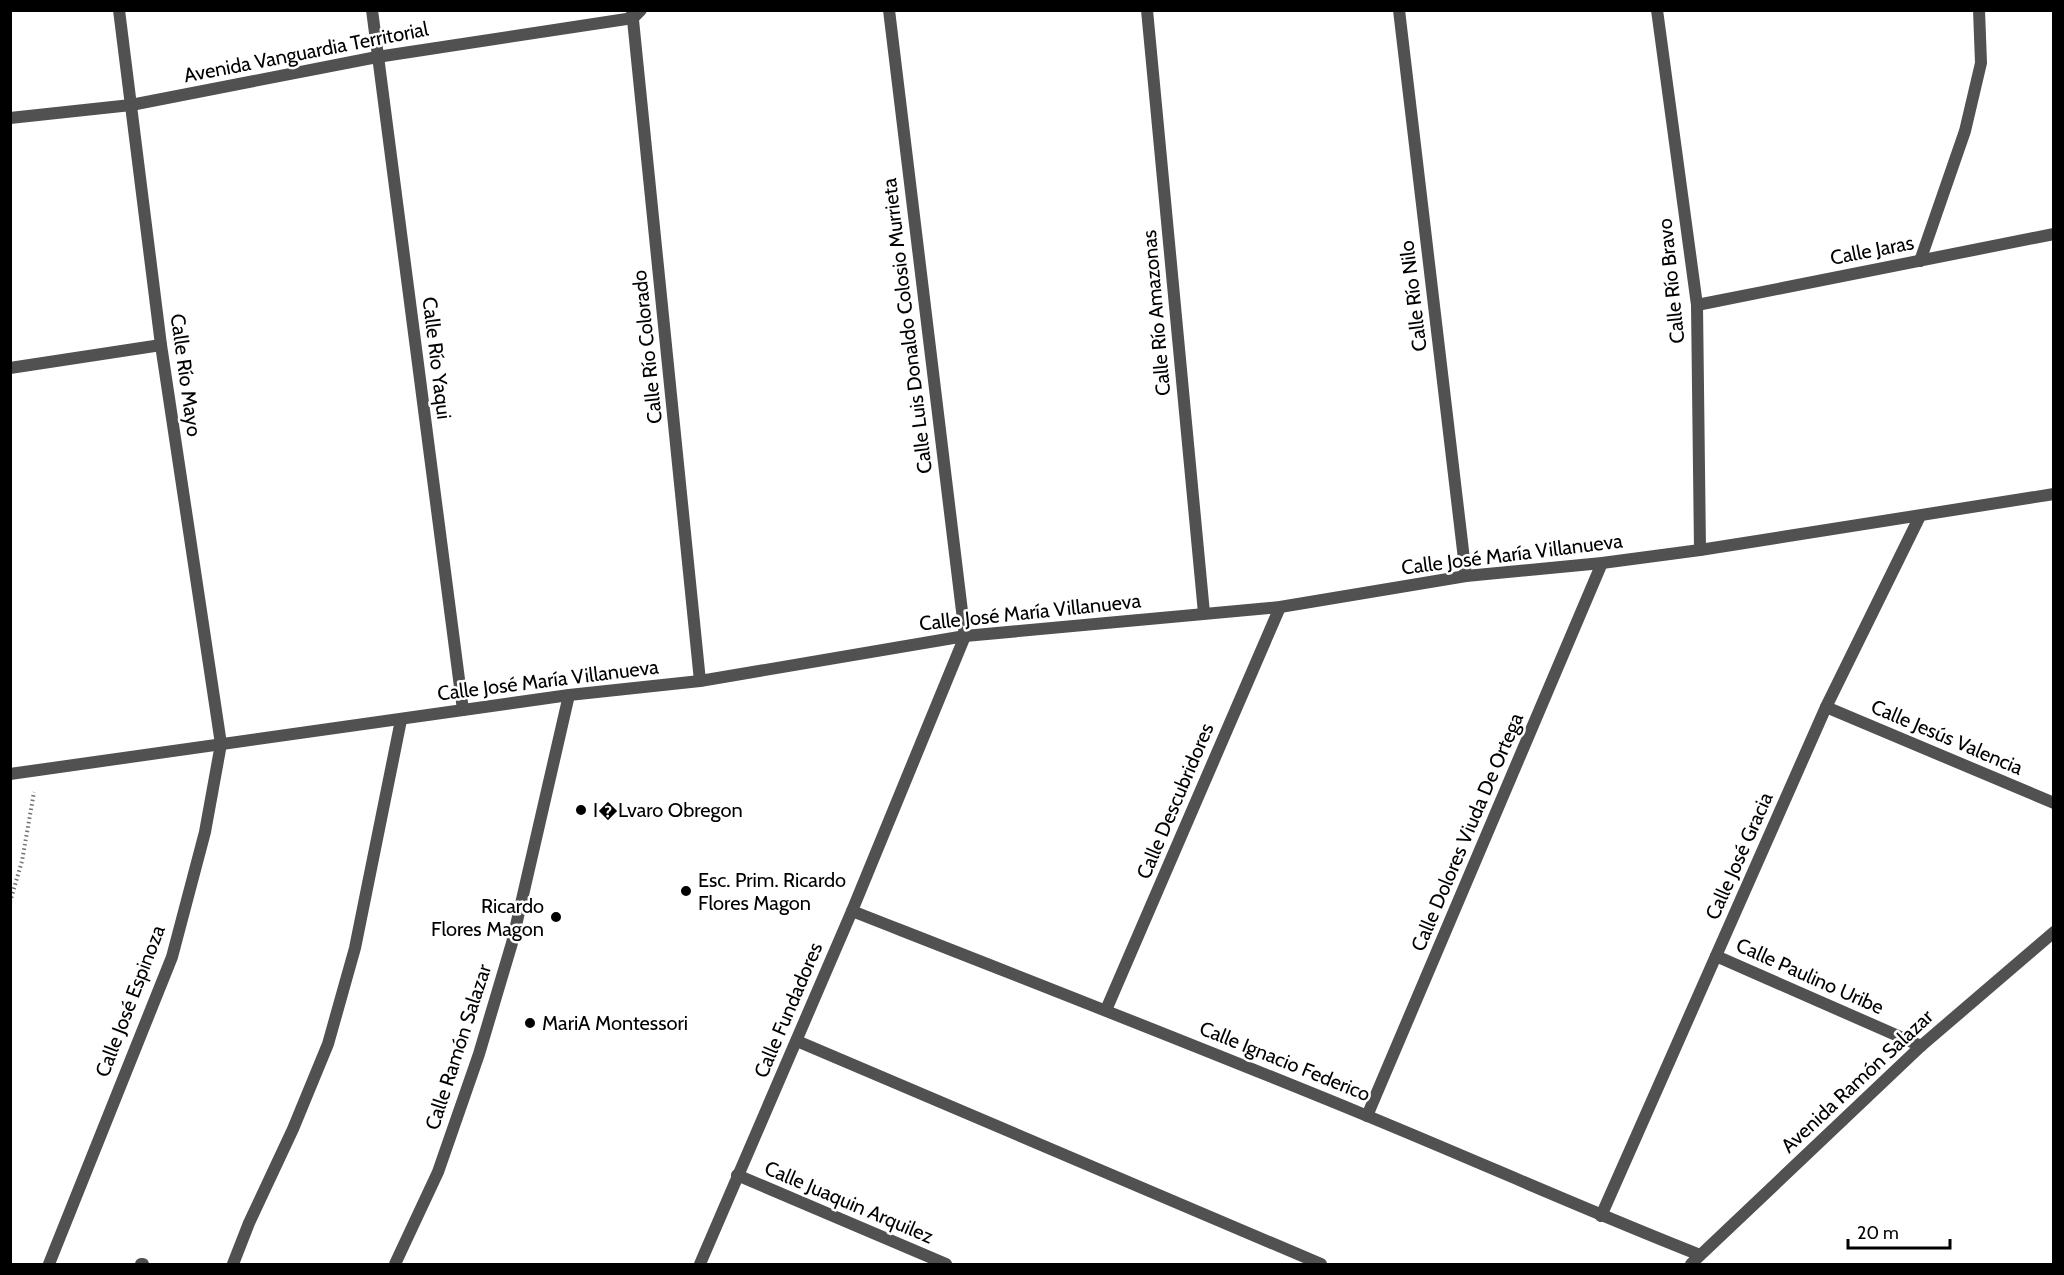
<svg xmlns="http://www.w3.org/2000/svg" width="2064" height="1275" font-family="Cabin,sans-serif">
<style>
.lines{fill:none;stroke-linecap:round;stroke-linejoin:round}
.path{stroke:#737373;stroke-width:4;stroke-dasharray:1.5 3;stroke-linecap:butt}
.minor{stroke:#515151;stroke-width:12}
.tertiary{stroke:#515151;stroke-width:12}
.poi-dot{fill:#000;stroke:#fff;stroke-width:2}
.labels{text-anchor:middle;stroke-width:5;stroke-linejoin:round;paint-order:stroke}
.street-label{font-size:20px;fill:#000;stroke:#fff}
.poi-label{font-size:20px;fill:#000;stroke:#fff;text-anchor:start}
</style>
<rect width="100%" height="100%" fill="#fff"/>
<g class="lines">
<!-- path -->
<polyline class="path" points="10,902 22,861 34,792"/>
<!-- minor -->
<g class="minor">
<polyline points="372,10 463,710"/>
<polyline points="632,10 700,681"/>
<polyline points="1147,10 1204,613"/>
<polyline points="1399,10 1466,576"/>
<polyline points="1657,10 1697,305 1700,550"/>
<polyline points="10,118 131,105 377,57 633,18 641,10"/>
<polyline points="1920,261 1965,131 1981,63 1979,10"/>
<polyline points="1697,305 2054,234"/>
<polyline points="10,368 161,345"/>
<polyline points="1826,707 2054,803"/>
<polyline points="10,774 569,695 700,681 965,636 1280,607 1466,576 1602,563 1700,550 2054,494"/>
<path d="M852,911C1023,978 1195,1045 1365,1115C1477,1161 1588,1211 1700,1255"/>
<polyline points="1716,956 1921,1046"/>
<polyline points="1106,1010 1280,607"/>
<polyline points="797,1041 1321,1264"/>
<polyline points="1367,1116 1602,563"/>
<polyline points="737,1175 946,1264"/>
<polyline points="1601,1216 1826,707 1920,516"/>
<polyline points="49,1264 172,957 205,832 221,744 161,345 119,10"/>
<polyline points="233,1264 249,1223 293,1129 328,1044 355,948 401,720"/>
<polyline points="395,1264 438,1172 479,1054 512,943 569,695"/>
<polyline points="1691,1264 1921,1046 2054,932"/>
</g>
<!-- tertiary -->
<g class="tertiary">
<polyline points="141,1264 143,1264"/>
<polyline points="700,1264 852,911 965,636 889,10"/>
</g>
</g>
<!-- markers -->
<g class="poi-dot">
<circle cx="581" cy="810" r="6"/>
<circle cx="686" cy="891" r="6"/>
<circle cx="556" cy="917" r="6"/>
<circle cx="530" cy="1023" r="6"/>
</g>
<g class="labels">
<!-- street labels -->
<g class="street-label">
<text transform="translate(306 52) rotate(-11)" y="7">Avenida Vanguardia Territorial</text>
<text transform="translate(1872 250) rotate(-11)" y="7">Calle Jaras</text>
<text transform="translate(1671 281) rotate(-96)" y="7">Calle Río Bravo</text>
<text transform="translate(1413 296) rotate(-97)" y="7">Calle Río Nilo</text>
<text transform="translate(1156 313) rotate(-95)" y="7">Calle Río Amazonas</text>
<text transform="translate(907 326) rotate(-97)" y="7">Calle Luis Donaldo Colosio Murrieta</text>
<text transform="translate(647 347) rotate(-96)" y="7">Calle Río Colorado</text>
<text transform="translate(437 358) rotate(83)" y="7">Calle Río Yaqui</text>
<text transform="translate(186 375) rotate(82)" y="7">Calle Río Mayo</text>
<text transform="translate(1512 554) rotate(-7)" y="7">Calle José María Villanueva</text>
<text transform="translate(1030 612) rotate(-6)" y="7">Calle José María Villanueva</text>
<text transform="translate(548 680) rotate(-7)" y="7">Calle José María Villanueva</text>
<text transform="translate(1947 737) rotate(23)" y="7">Calle Jesús Valencia</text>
<text transform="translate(1175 801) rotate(-67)" y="7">Calle Descubridores</text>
<text transform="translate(1467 832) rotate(-67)" y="7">Calle Dolores Viuda De Ortega</text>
<text transform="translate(1739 856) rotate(-66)" y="7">Calle José Gracia</text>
<text transform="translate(1810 976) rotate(24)" y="7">Calle Paulino Uribe</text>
<text transform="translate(130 1001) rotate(-69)" y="7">Calle José Espinoza</text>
<text transform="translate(788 1010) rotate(-67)" y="7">Calle Fundadores</text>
<text transform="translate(458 1047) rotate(-72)" y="7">Calle Ramón Salazar</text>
<text transform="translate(1285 1061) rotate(22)" y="7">Calle Ignacio Federico</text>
<text transform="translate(1857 1081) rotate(-43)" y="7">Avenida Ramón Salazar</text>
<text transform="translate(849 1202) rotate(23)" y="7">Calle Juaquin Arquilez</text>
</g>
<!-- poi labels -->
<g class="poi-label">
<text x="593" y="817">I�Lvaro Obregon</text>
<text x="698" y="887">Esc. Prim. Ricardo<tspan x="698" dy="23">Flores Magon</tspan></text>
<text x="544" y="913" text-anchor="end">Ricardo<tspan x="544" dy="23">Flores Magon</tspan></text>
<text x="542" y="1030">MariA Montessori</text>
</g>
</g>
<!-- border -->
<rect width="2064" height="1275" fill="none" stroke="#000000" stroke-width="24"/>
<!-- scale -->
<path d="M1848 1239v9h102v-9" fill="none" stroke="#000000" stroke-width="3"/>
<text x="1857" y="1239" font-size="18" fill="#000000" stroke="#ffffff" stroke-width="4.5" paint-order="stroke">20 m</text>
</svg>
